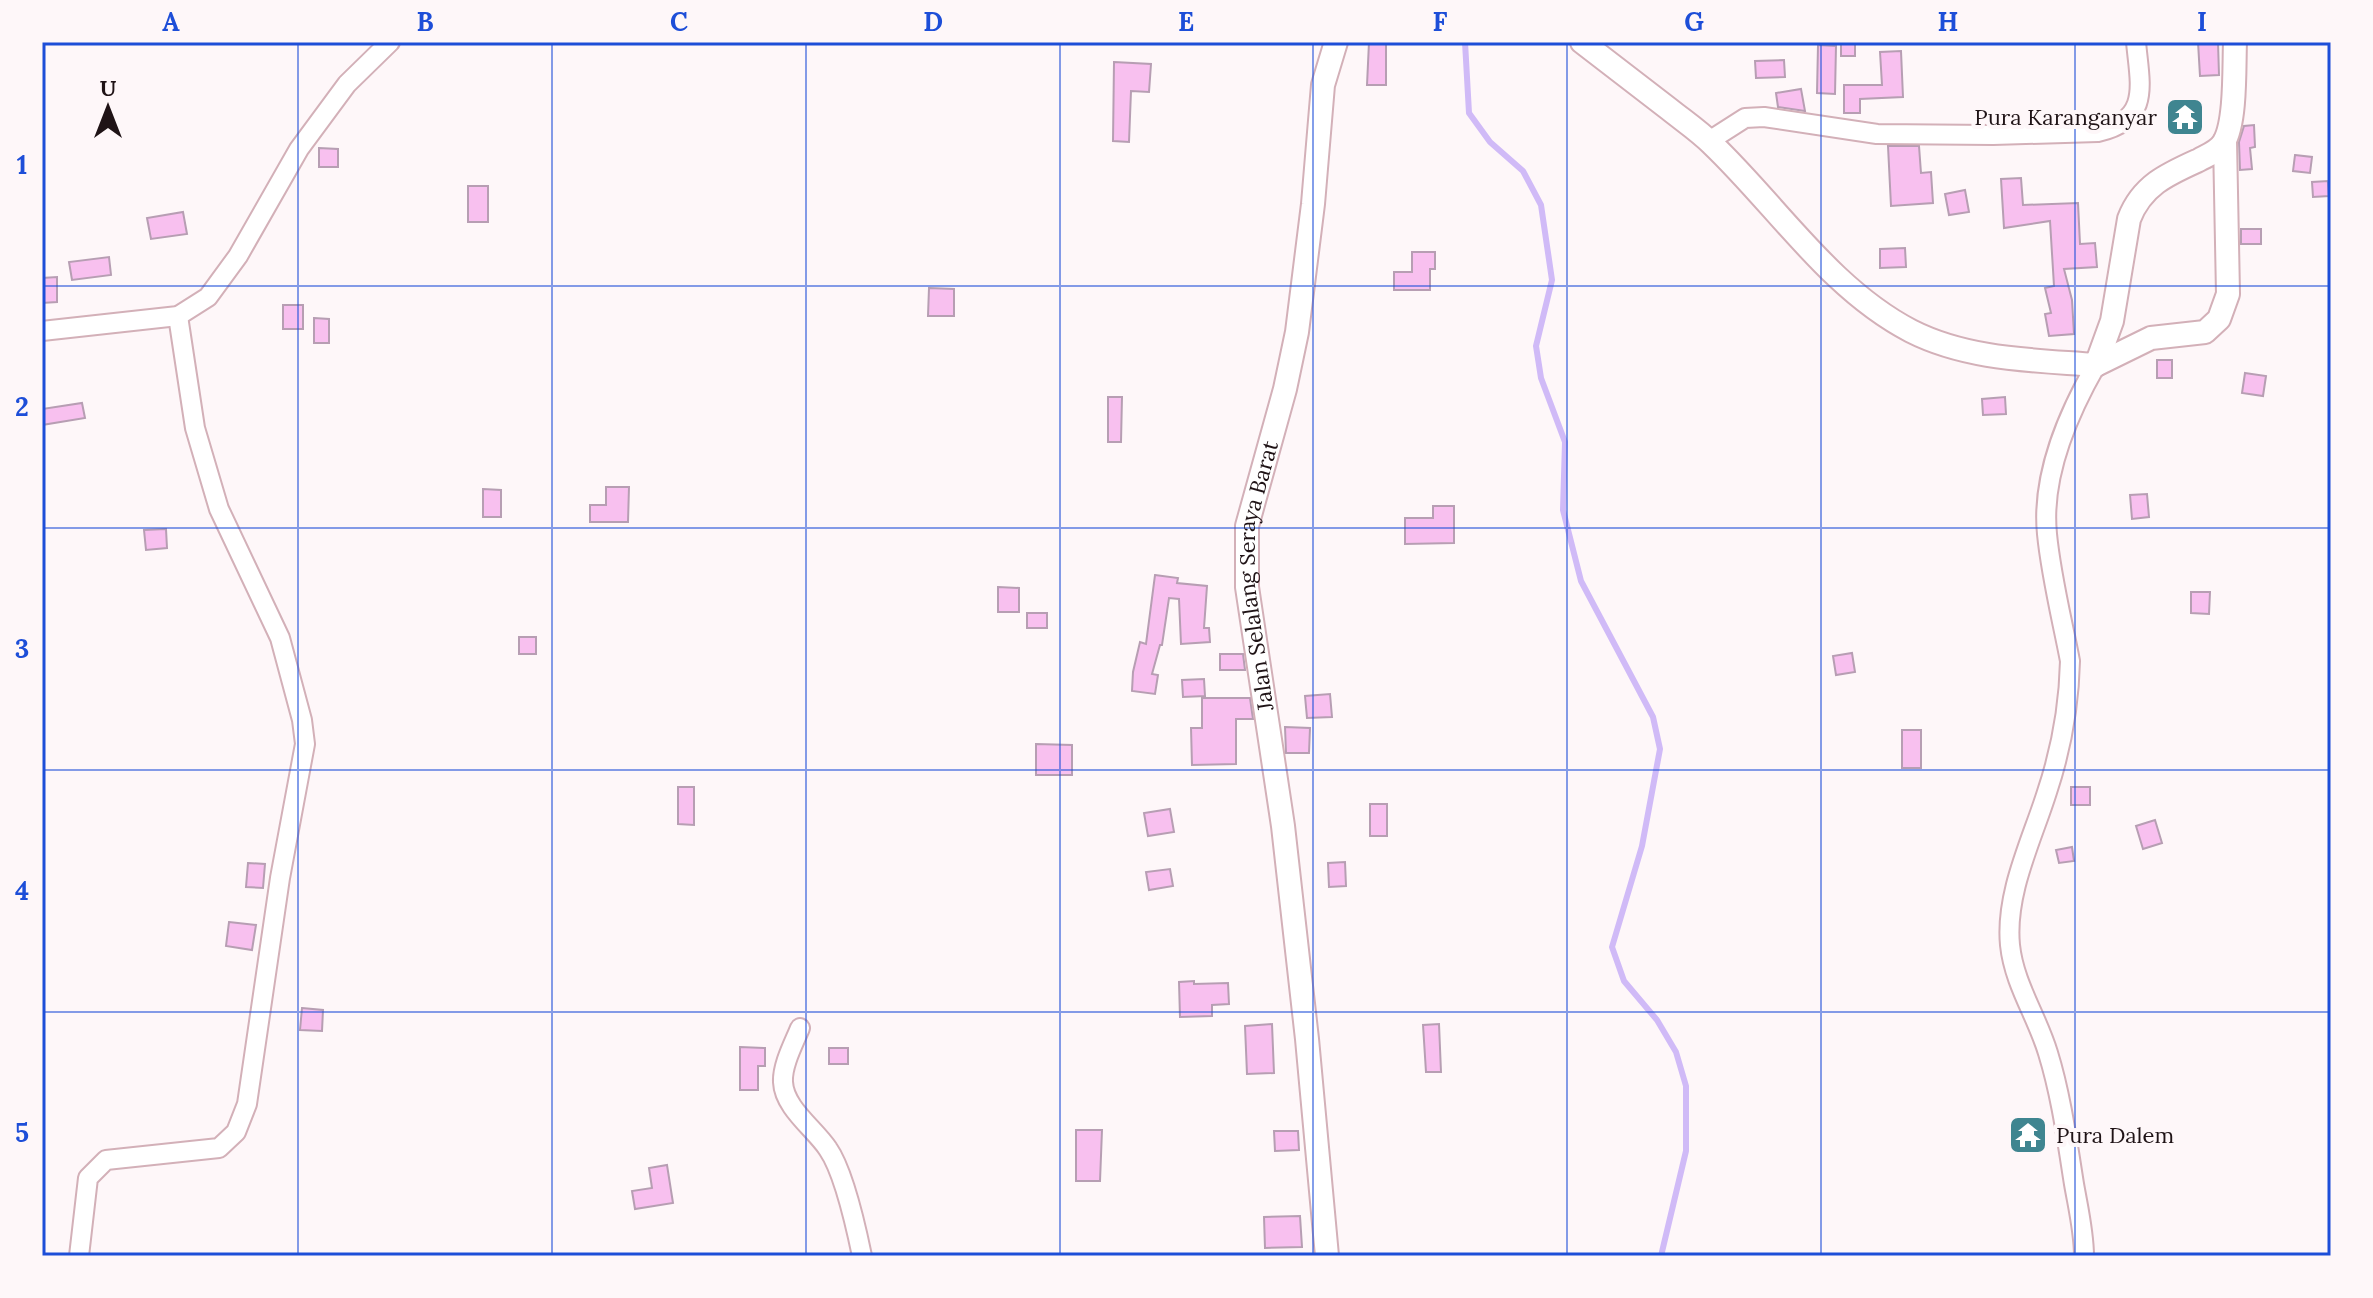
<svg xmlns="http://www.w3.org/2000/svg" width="2373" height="1298" font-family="Lora,serif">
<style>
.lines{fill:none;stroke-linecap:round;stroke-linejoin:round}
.stream{stroke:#d0baf7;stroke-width:6}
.building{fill:#f8c0ef;stroke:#b79eb3;stroke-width:2}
.minor-casing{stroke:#d3b0b8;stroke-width:22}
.tertiary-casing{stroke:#d3b0b8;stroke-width:26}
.minor{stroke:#fff;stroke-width:18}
.tertiary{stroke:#fff;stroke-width:22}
.grid{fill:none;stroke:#1d4ed8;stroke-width:2;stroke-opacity:0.55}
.labels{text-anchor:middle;stroke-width:8;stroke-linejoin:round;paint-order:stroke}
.poi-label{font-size:22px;fill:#1f1316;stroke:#fef7f9;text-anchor:end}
.street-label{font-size:22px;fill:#1f1316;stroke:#fef7f9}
.neatline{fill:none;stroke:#1d4ed8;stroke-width:3}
.grid-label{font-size:26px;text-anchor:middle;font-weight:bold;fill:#1d4ed8}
</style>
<rect width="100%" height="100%" fill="#fef7f9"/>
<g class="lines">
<!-- stream -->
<polyline class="stream" points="1465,42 1469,113 1490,142 1523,171 1541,205 1552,280 1536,346 1541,378 1565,442 1563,510 1581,581 1653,717 1660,749 1642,846 1612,947 1624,981 1657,1020 1676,1052 1686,1086 1686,1151 1661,1256"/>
</g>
<!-- building -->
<g class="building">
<polygon points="1369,42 1386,42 1386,85 1367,85"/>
<rect x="1841" y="42" width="14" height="14"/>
<polygon points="2198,42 2218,42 2219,75 2200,76"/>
<polygon points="1818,45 1836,46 1835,94 1817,93"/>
<polygon points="1901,51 1903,97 1860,99 1860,113 1844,113 1844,85 1882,85 1880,52"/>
<polygon points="1784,60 1785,77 1756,78 1755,61"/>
<polygon points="1114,62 1151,64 1149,92 1131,91 1129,142 1113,141"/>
<polygon points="1801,89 1805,111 1778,107 1776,93"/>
<polygon points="2196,101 2198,129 2176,131 2174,103"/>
<polygon points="2254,125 2255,147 2250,148 2252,169 2240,170 2239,142 2244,126"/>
<polygon points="1888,146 1919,146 1921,173 1931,172 1933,203 1891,206"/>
<polygon points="319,148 338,149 338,167 319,167"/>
<polygon points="2295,155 2312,157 2310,173 2293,171"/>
<polygon points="2021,178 2023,205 2078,203 2080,244 2095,243 2097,267 2064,269 2072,300 2074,334 2049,336 2045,314 2051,313 2045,288 2054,286 2050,221 2004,228 2001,179"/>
<polygon points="2328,181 2329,196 2313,197 2312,182"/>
<rect x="468" y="186" width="20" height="36"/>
<polygon points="1965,190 1969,212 1949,215 1945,194"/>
<polygon points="183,212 187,234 151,239 147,218"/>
<rect x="2241" y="229" width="20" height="15"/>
<polygon points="1905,248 1906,267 1880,268 1880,249"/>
<polygon points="1412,252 1435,252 1435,269 1430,269 1430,290 1394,290 1394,272 1412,272"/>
<polygon points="109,257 111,275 72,280 69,262"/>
<polygon points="57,277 57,302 42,303 42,278"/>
<polygon points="929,288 954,289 954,316 928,316"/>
<rect x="283" y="305" width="20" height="24"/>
<polygon points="314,318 329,319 329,343 314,343"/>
<rect x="2157" y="360" width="15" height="18"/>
<polygon points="2245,373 2266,376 2263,396 2242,393"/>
<polygon points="1108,397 1122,397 1121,442 1108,442"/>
<polygon points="2005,397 2006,414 1983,415 1982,399"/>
<polygon points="82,403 85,418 42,425 42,409"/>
<polygon points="606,487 629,487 628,522 590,522 590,505 606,505"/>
<polygon points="483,489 501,490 501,517 483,517"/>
<polygon points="2147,494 2149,517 2132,519 2130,495"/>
<polygon points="1433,506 1454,506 1454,543 1405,544 1405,518 1433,518"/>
<polygon points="166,529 167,548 146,550 144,530"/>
<polygon points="1155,575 1178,578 1177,583 1207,586 1204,628 1209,628 1210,642 1181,644 1179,599 1169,598 1162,645 1160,645 1152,674 1158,675 1155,694 1132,691 1133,672 1140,642 1146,644"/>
<polygon points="998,587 1019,588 1019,612 998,612"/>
<polygon points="2191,592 2210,592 2209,614 2191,613"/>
<rect x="1027" y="613" width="20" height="15"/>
<rect x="519" y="637" width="17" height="17"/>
<polygon points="1852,653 1855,672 1836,675 1833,656"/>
<polygon points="1220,654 1243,654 1245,670 1220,670"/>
<polygon points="1204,679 1205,696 1183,697 1182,680"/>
<polygon points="1330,694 1332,717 1307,718 1305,696"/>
<polygon points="1202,698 1250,698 1253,719 1236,719 1236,764 1192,765 1191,728 1202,728"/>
<polygon points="1285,727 1310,728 1309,753 1286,753"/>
<rect x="1902" y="730" width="19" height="38"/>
<polygon points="1036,744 1072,745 1072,775 1036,775"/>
<polygon points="678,787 694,787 694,825 678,824"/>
<rect x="2071" y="787" width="19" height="18"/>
<rect x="1370" y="804" width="17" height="32"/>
<polygon points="1170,809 1174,832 1148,836 1144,813"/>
<polygon points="2155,820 2162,843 2143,849 2136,826"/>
<polygon points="2072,847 2074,861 2059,863 2056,850"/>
<polygon points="1345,862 1346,886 1329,887 1328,863"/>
<polygon points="248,863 265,864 263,888 246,887"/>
<polygon points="1170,869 1173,886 1149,890 1146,872"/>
<polygon points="229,922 256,925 252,950 226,946"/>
<polygon points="1194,981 1194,984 1228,983 1229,1004 1212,1005 1212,1016 1180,1017 1179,982"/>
<polygon points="302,1008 323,1010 322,1031 300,1030"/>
<polygon points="1272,1024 1274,1073 1247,1074 1245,1026"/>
<polygon points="1439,1024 1441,1072 1426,1072 1423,1025"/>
<polygon points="740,1047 765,1048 765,1066 758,1066 758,1090 740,1090"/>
<rect x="829" y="1048" width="19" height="16"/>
<polygon points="1076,1130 1102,1130 1100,1181 1076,1181"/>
<polygon points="1274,1131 1298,1131 1299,1150 1275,1151"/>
<polygon points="667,1165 673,1203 635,1209 632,1191 652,1188 649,1168"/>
<polygon points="1300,1216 1302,1247 1265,1248 1264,1217"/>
</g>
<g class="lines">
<!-- minor casing -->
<g class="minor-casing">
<g id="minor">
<path d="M1709,141L1745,118L1764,117L1877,134L1993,135L2098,132C2151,120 2140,85 2136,42"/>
<polyline points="42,331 178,316 208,297 238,256 299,149 347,84 390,42"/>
<path d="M800,1028C794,1043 782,1065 783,1082C784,1108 815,1129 828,1149C844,1172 856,1227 862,1256"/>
<polyline points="79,1256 88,1178 106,1160 219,1148 236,1132 247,1104 280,878 305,744 302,720 280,638 219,509 195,428 178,316"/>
<path d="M2084,1256C2084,1232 2078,1207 2074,1184C2067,1140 2061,1095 2048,1053C2037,1016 2014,984 2010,945C2005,893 2032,840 2047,792C2061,750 2069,705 2070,661C2062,619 2051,576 2047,534C2041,475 2068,414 2096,365"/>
</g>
</g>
<!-- tertiary casing -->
<g class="tertiary-casing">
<g id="tertiary">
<path d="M1582,42C1611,64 1640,87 1669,109C1684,121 1699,131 1712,144C1777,206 1830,289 1911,331C1968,360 2034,360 2096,365L2112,321L2129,219C2142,185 2168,174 2199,160C2208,155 2219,151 2224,142C2236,122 2234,67 2235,42"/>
<polyline points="2096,365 2151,338 2205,332 2219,319 2228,294 2225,141"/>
<path id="s1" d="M1327,1256L1307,1039L1283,826L1247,587V526L1285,389L1297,332L1313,204L1323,85L1336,42"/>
</g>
</g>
<!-- minor -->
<use href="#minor" class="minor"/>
<!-- tertiary -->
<use href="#tertiary" class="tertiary"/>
</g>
<!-- grid -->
<path class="grid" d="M298,42V1256M552,42V1256M806,42V1256M1060,42V1256M1313,42V1256M1567,42V1256M1821,42V1256M2075,42V1256M42,286H2331M42,528H2331M42,770H2331M42,1012H2331"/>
<!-- icons -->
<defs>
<g id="temple-square" transform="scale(2)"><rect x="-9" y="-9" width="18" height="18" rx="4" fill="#3f8590" stroke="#fef7f9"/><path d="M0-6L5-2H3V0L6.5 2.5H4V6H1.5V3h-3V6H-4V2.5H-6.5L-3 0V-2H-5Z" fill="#fff"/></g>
</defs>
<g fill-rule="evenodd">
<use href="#temple-square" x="2185" y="117"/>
<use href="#temple-square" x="2028" y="1135"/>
</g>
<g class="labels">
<!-- poi labels -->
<g class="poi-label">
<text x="2157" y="125">Pura Karanganyar</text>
<text x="2056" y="1143" text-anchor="start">Pura Dalem</text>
</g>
<!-- street labels -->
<g class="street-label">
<text dy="8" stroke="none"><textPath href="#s1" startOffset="686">Jalan Selalang Seraya Barat</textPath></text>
</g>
</g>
<!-- border -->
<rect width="2373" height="1298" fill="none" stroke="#fef7f9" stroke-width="88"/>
<!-- north arrow -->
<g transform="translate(108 108)" stroke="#fef7f9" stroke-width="6" paint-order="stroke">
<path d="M0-6L14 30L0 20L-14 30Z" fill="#1f1316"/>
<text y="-12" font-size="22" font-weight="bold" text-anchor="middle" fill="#1f1316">U</text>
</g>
<rect x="44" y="44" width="2285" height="1210" class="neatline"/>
<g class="grid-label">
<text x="171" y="31">A</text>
<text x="425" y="31">B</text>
<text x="679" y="31">C</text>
<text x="933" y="31">D</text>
<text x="1186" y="31">E</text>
<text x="1440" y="31">F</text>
<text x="1694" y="31">G</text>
<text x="1948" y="31">H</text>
<text x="2202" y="31">I</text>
<text x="22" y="174">1</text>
<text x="22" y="416">2</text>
<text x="22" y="658">3</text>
<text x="22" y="900">4</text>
<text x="22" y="1142">5</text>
</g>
</svg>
